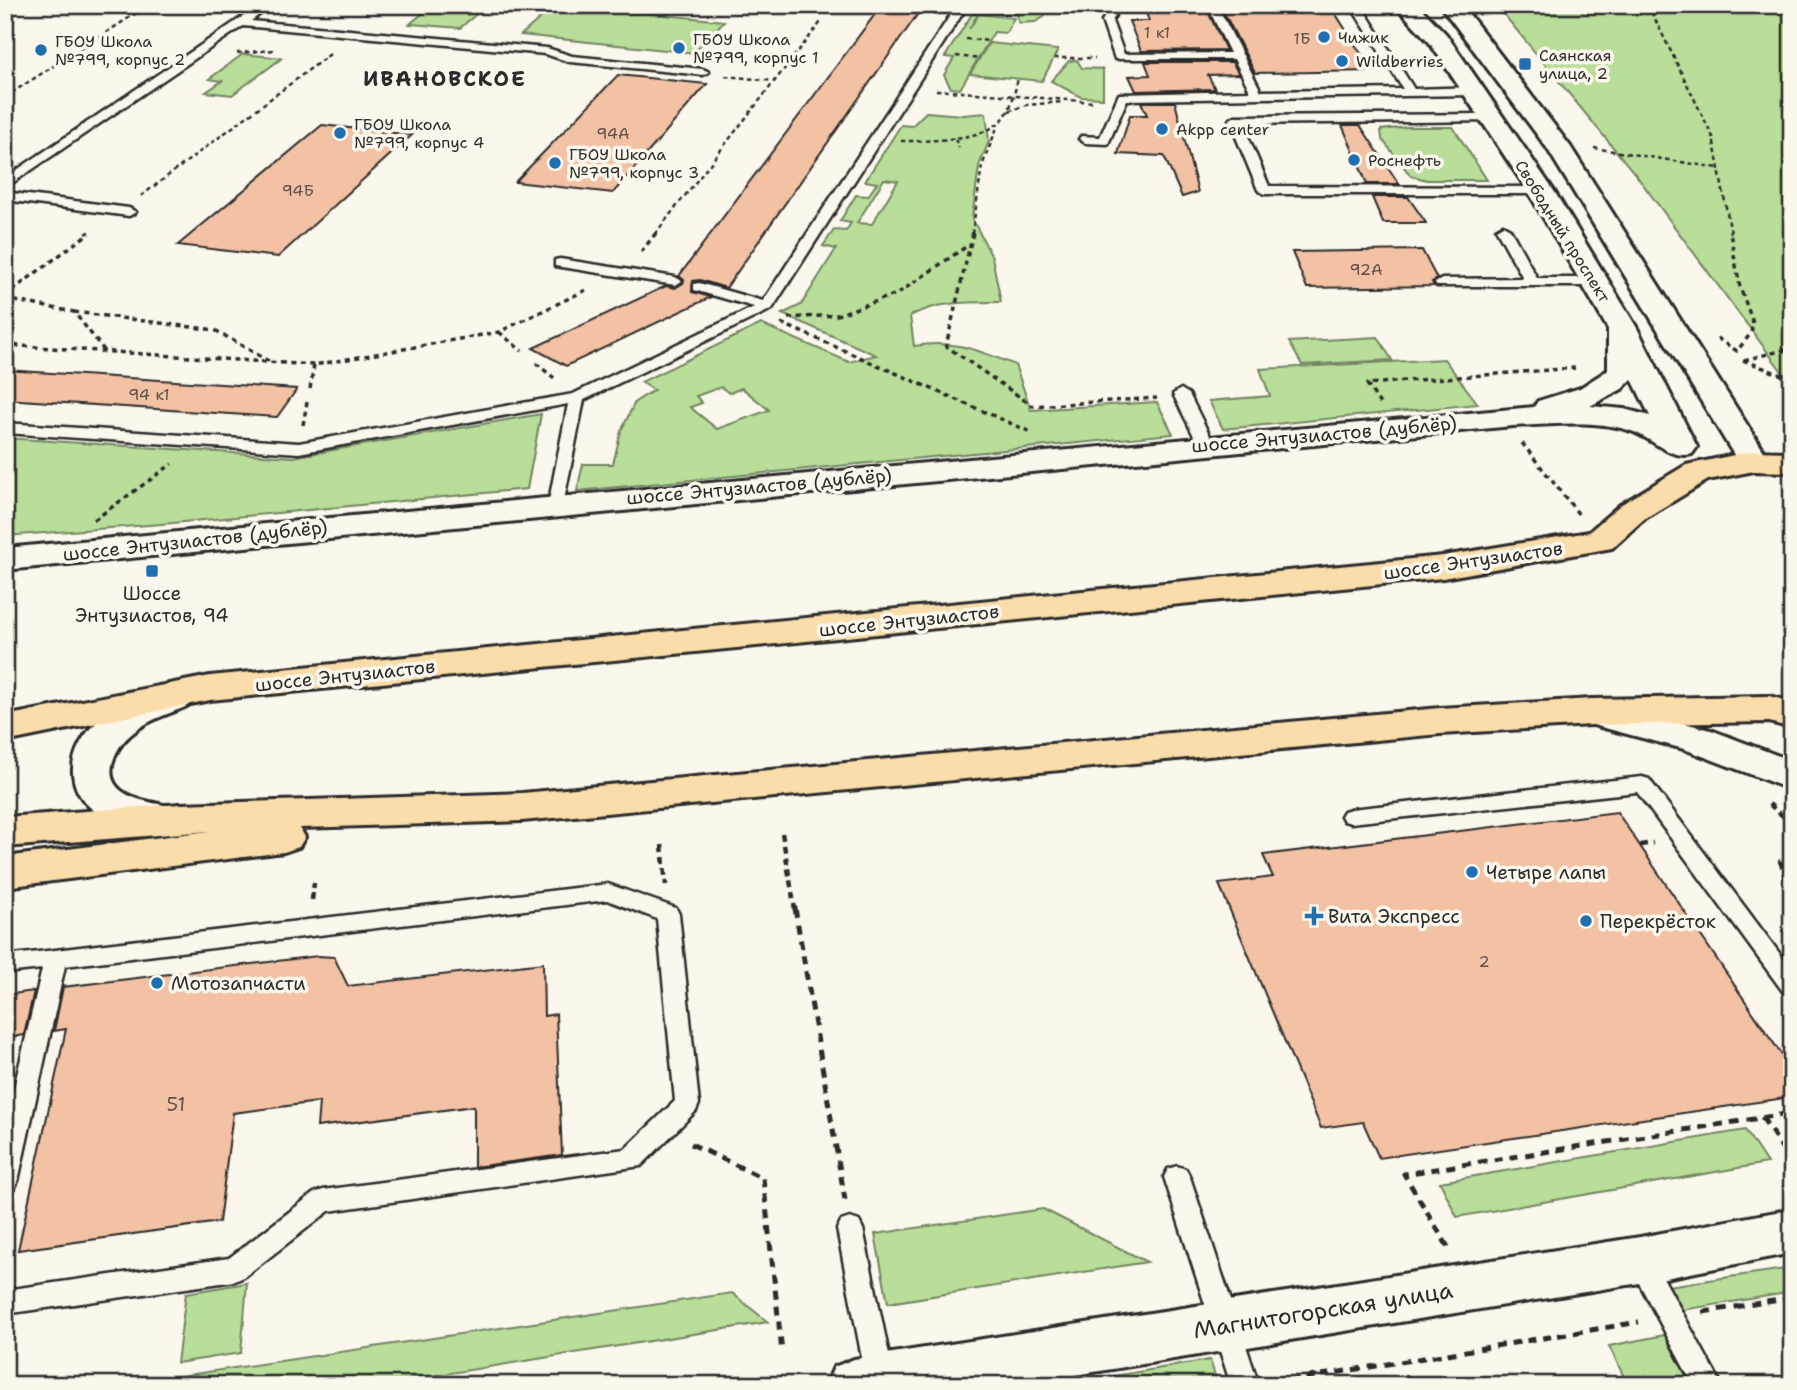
<svg xmlns="http://www.w3.org/2000/svg" width="1797" height="1390" font-family="'Shantell Sans',sans-serif">
<style>
.green{fill:#b8de9a;stroke:#728462;stroke-width:2;fill-rule:evenodd}
.building{fill:#f3c1a3;stroke:#2b2b2b;stroke-width:2}
.lines{fill:none;stroke-linecap:round;stroke-linejoin:round}
.lane-casing{stroke:#2b2b2b;stroke-width:5}
.street-casing{stroke:#2b2b2b;stroke-width:6}
.secondary-casing{stroke:#2b2b2b;stroke-width:6}
.primary-casing{stroke:#2b2b2b;stroke-width:6}
.path-far3{stroke:#2b2b2b;stroke-width:2.5;stroke-dasharray:4.5 3.5;stroke-linecap:butt}
.path-far2{stroke:#2b2b2b;stroke-width:3.5;stroke-dasharray:5 4.5;stroke-linecap:butt}
.path-far1{stroke:#2b2b2b;stroke-width:4.5;stroke-dasharray:7 5;stroke-linecap:butt}
.path{stroke:#2b2b2b;stroke-width:5;stroke-dasharray:9 7;stroke-linecap:butt}
.lane{fill:#fbf7ec;fill-rule:evenodd}
.street{fill:#fbf7ec;fill-rule:evenodd}
.secondary{fill:#fbf7ec;fill-rule:evenodd}
.primary{fill:#fbddab;fill-rule:evenodd}
.poi-dot{fill:#1f6fb2;stroke:#fbf7ec;stroke-width:2.5}
.labels{text-anchor:middle;stroke-width:7;stroke-linejoin:round;paint-order:stroke}
.number-label{font-size:16px;fill:#5d5049}
.far-poi-label{font-size:16px;fill:#2b2b2b;stroke:#fbf7ec;text-anchor:start}
.far-street-label{font-size:16px;fill:#2b2b2b;stroke:#fbf7ec}
.street-label{font-size:19px;fill:#2b2b2b;stroke:#fbf7ec}
.poi-label{font-size:19px;fill:#2b2b2b;stroke:#fbf7ec;text-anchor:start}
.near-number-label{font-size:19px;fill:#5d5049}
.far-district-label{font-size:21px;font-weight:bold;letter-spacing:2px;fill:#2b2b2b;stroke:#fbf7ec}
.near-street-label{font-size:23px;fill:#2b2b2b;stroke:#fbf7ec}
</style>
<rect width="100%" height="100%" fill="#fbf7ec"/>
<filter id="ink" filterUnits="userSpaceOnUse"><feTurbulence type="fractalNoise" baseFrequency=".0143" numOctaves="2"/><feDisplacementMap in="SourceGraphic" scale="14" xChannelSelector="R" yChannelSelector="G"/><feConvolveMatrix kernelMatrix="1 2 1 2 8 2 1 2 1" color-interpolation-filters="sRGB"/></filter>
<g filter="url(#ink)">
<!-- green -->
<g class="green">
<polygon points="432,5 487,5 460,28 410,24"/>
<polygon points="555,5 565,5 724,21 694,53 521,35"/>
<polygon points="978,5 1047,5 1044,17 1035,22 1020,23 1017,19 1018,15 975,11"/>
<polygon points="1496,5 1792,5 1792,385 1636,175"/>
<polygon points="972,14 978,14 969,29 979,14 1014,18 1006,33 994,32 960,89 951,88 944,75 954,58 945,57"/>
<polygon points="989,43 1058,50 1042,81 970,74"/>
<polygon points="243,54 282,58 232,95 206,92 222,81 209,79"/>
<polygon points="1077,60 1082,68 1103,69 1103,98 1081,97 1051,81 1069,61"/>
<path d="M926,112L963,115L986,113L989,141L979,166L972,218L992,257L1001,302C968,302 939,301 910,316L914,346C954,339 978,350 1015,365L1031,410L1157,402L1173,434L577,491L583,464H613L621,431L635,402L654,390L641,382L761,324L849,362L876,355L782,314L801,305L836,249L823,246L834,230L846,231L851,223L840,221L856,195L868,196L877,183L865,181L901,125L912,126ZM884,179L898,181L872,224L857,223ZM721,387L729,393L742,388L769,410L717,429L690,407L702,403L696,396Z"/>
<polygon points="1408,127 1453,127 1487,180 1427,180 1411,176 1382,139 1381,130"/>
<polygon points="1378,337 1392,360 1302,365 1289,342"/>
<polygon points="1444,359 1478,404 1223,429 1209,401 1270,396 1260,369"/>
<polygon points="541,414 527,489 162,524 5,536 5,438 293,457"/>
<polygon points="1745,1130 1767,1163 1457,1217 1440,1182"/>
<polygon points="1043,1209 1147,1262 888,1303 875,1234"/>
<polygon points="1792,1268 1792,1292 1683,1310 1668,1286"/>
<polygon points="247,1283 241,1353 177,1363 186,1293"/>
<polygon points="732,1293 768,1322 376,1385 121,1385"/>
<polygon points="1665,1335 1691,1385 1628,1385 1609,1346"/>
<polygon points="1210,1360 1218,1385 1060,1385"/>
</g>
<!-- building -->
<g class="building">
<polygon points="882,5 924,5 726,288 700,280 693,281 692,292 711,297 566,366 533,348 666,286 675,288 683,283 684,280 679,276"/>
<polygon points="1143,5 1205,5 1226,50 1141,51 1129,21 1149,21"/>
<polygon points="1220,5 1330,5 1372,71 1255,73"/>
<polygon points="1145,62 1232,62 1239,74 1208,75 1215,89 1136,91 1129,76 1150,75"/>
<polygon points="618,75 707,84 613,193 515,182"/>
<polygon points="1141,102 1175,102 1198,192 1182,197 1164,156 1118,154 1130,115 1147,115"/>
<polygon points="322,125 412,135 278,257 178,245"/>
<polygon points="1342,125 1360,125 1399,184 1367,184"/>
<polygon points="1372,197 1408,197 1426,223 1383,223"/>
<polygon points="1422,250 1437,279 1432,282 1434,286 1307,288 1292,252"/>
<polygon points="5,370 297,389 277,417 5,399"/>
<polygon points="1617,812 1792,1070 1792,1097 1379,1158 1363,1122 1321,1128 1219,884 1273,877 1263,855"/>
<polygon points="318,956 334,957 348,986 543,963 544,1016 556,1014 562,1155 474,1167 474,1106 317,1127 319,1102 233,1113 219,1222 18,1250 66,1029 54,1031 63,987"/>
<polygon points="34,991 24,1035 5,1038 5,995"/>
</g>
<g class="lines">
<!-- lane casing -->
<g class="lane-casing">
<g id="lane">
<polygon points="260,5 272,5 251,21 547,48 572,56 703,69 709,72 703,75 570,62 545,54 243,26 5,188 5,178"/>
<polygon points="829,5 840,5 833,10 829,9"/>
<polygon points="957,5 968,5 772,309 584,400 562,510 550,510 548,506 568,404 299,453 5,433 5,423 299,443 573,394 754,307 694,290 694,284 699,283 763,301"/>
<polygon points="1111,5 1121,5 1112,21 1124,54 1230,53 1207,5 1217,5 1261,91 1403,89 1350,5 1361,5 1414,89 1476,87 1482,91 1476,95 1127,100 1108,144 1085,143 1079,139 1081,136 1100,137 1119,94 1250,91 1234,59 1115,59 1102,21"/>
<polygon points="1493,114 1499,118 1497,121 1243,124 1269,186 1541,187 1546,188 1546,194 1264,194 1258,190 1229,120 1235,116"/>
<polygon points="5,192 129,208 136,212 129,216 5,200"/>
<polygon points="1503,225 1510,229 1537,278 1595,278 1602,282 1595,286 1437,286 1435,283 1442,279 1523,278 1496,229"/>
<polygon points="560,259 675,277 682,281 675,285 555,266 555,260"/>
<polygon points="1181,389 1189,394 1214,444 1212,447 1206,449 1198,444 1173,394"/>
<polygon points="1642,777 1649,779 1792,970 1792,996 1784,993 1637,792 1351,823 1344,821 1341,816 1344,811 1351,809"/>
<polygon points="608,884 676,908 679,914 699,1104 696,1111 641,1166 329,1211 244,1277 235,1281 5,1314 5,1290 229,1258 314,1193 323,1190 625,1149 675,1101 657,919 607,900 65,966 18,1181 14,1189 5,1192 5,1126 42,969 5,973 5,956"/>
<polygon points="1177,1166 1186,1169 1190,1177 1259,1385 1231,1385 1164,1177 1168,1169"/>
<polygon points="850,1218 859,1221 863,1229 894,1379 891,1385 869,1385 866,1379 837,1229 841,1221"/>
<polygon points="1640,1248 1649,1252 1722,1385 1693,1385 1627,1260 1631,1252"/>
</g>
</g>
<!-- street casing -->
<g class="street-casing">
<polygon id="street" points="1792,1209 1792,1253 1640,1283 1014,1385 826,1385 834,1367 854,1359 1640,1237"/>
</g>
<!-- secondary casing -->
<g class="secondary-casing">
<g id="secondary">
<path d="M1395,5H1418L1446,34L1554,191L1637,328L1697,447L1692,454C1667,460 1652,436 1628,430C1592,419 1551,425 1513,426L5,570V548L1534,407L1538,401L1580,388L1608,370V329L1528,191L1430,43ZM1632,379L1650,416L1624,409L1590,406L1622,389Z"/>
<polygon points="1440,5 1462,5 1570,146 1770,461 1766,468 1754,471 1742,468 1547,148"/>
<path d="M177,685L191,688L196,697C189,708 181,708 170,713C145,722 118,737 112,765C105,802 159,802 182,809L188,819L182,829C161,835 144,831 124,825C61,807 57,750 108,713C128,698 153,691 177,685Z"/>
<polygon points="1592,699 1711,730 1792,761 1792,790 1684,749 1578,721 1573,712 1578,703"/>
</g>
</g>
<!-- primary casing -->
<g class="primary-casing">
<g id="primary">
<polygon points="1754,451 1792,452 1792,472 1754,471 1708,480 1644,519 1612,548 1443,578 210,700 5,742 5,716 210,676 1443,556 1589,532 1620,505 1686,465"/>
<polygon points="1769,696 1792,702 1792,728 1769,722 1592,725 1440,734 522,821 300,828 305,837 299,847 284,852 5,887 5,857 209,831 5,847 5,817 180,804 522,793 1440,708 1592,699"/>
</g>
</g>
<!-- path-far3 -->
<g class="path-far3">
<polyline points="1648,5 1713,137 1731,234"/>
<polyline points="966,39 990,41"/>
<polyline points="237,53 274,50"/>
<polyline points="956,56 980,59"/>
<polyline points="1054,58 1095,58"/>
<polyline points="725,76 775,81"/>
<polyline points="936,90 1095,102"/>
<polyline points="5,97 149,5"/>
<polyline points="1009,111 1026,105 1062,102"/>
<polyline points="955,139 959,148"/>
<path d="M901,141C928,141 983,141 1002,120C1012,109 1014,93 1018,79"/>
<polyline points="1594,148 1718,168"/>
<polyline points="141,196 330,54"/>
<polyline points="86,234 91,231"/>
<polyline points="655,234 821,22"/>
<polyline points="972,234 982,166 998,125"/>
</g>
<!-- path-far2 -->
<g class="path-far2">
<polyline points="973,233 946,346 1033,406 1157,398"/>
<polyline points="641,252 656,233"/>
<polyline points="5,296 89,233"/>
<polyline points="5,299 74,312 103,349 110,350"/>
<polyline points="74,312 215,330 270,362"/>
<polyline points="788,318 837,315 897,294 967,246"/>
<polyline points="781,323 1033,433"/>
<polyline points="499,332 522,351"/>
<polyline points="1717,338 1737,351 1751,333 1753,323 1740,287 1730,233"/>
<polyline points="5,345 314,365 499,332 586,290"/>
<polyline points="1743,360 1792,379"/>
<polyline points="1744,360 1792,348"/>
<polyline points="536,363 554,378"/>
<polyline points="310,389 314,365"/>
<polyline points="1380,404 1367,384 1575,368"/>
<polyline points="303,425 307,402"/>
<polyline points="1522,443 1580,516"/>
<polyline points="94,520 172,464"/>
</g>
<!-- path-far1 -->
<g class="path-far1">
<polyline points="1769,804 1792,824"/>
<polyline points="782,833 795,910"/>
<polyline points="662,845 666,885"/>
<polyline points="1640,845 1653,843"/>
<polyline points="1792,862 1780,861 1788,884 1792,885"/>
<polyline points="312,900 314,883"/>
</g>
<!-- path -->
<g class="path">
<polyline points="795,908 845,1200"/>
<polyline points="1762,1117 1792,1163"/>
<polyline points="691,1144 763,1178 782,1352"/>
<polyline points="1448,1247 1404,1174 1792,1113"/>
<polyline points="1703,1312 1792,1298"/>
<polyline points="1274,1383 1639,1322"/>
</g>
<!-- lane -->
<use href="#lane" class="lane"/>
<!-- street -->
<use href="#street" class="street"/>
<!-- secondary -->
<use href="#secondary" class="secondary"/>
<!-- primary -->
<use href="#primary" class="primary"/>
</g>
</g>
<!-- markers -->
<g class="poi-dot">
<circle cx="1324" cy="37" r="7"/>
<circle cx="679" cy="48" r="7"/>
<circle cx="41" cy="50" r="7"/>
<circle cx="1342" cy="61" r="7"/>
<rect x="1518" y="57" width="14" height="14" rx="3.5"/>
<circle cx="1162" cy="129" r="7"/>
<circle cx="340" cy="133" r="7"/>
<circle cx="1354" cy="160" r="7"/>
<circle cx="555" cy="163" r="7"/>
<rect x="145" y="564" width="14" height="14" rx="3.5"/>
<circle cx="1472" cy="872" r="7"/>
<path d="M1310.5 905.5h7v7h7v7h-7v7h-7v-7h-7v-7h7z"/>
<circle cx="1586" cy="921" r="7"/>
<circle cx="157" cy="983" r="7"/>
</g>
<g class="labels">
<!-- number labels -->
<g class="number-label">
<text x="1157" y="38">1 к1</text>
<text x="1302" y="44">1Б</text>
<text x="613" y="139">94А</text>
<text x="298" y="196">94Б</text>
<text x="1366" y="275">92А</text>
<text x="149" y="400">94 к1</text>
<text x="1484" y="967">2</text>
</g>
<!-- far-poi labels -->
<g class="far-poi-label">
<text x="1338" y="43">Чижик</text>
<text x="693" y="45">ГБОУ Школа<tspan x="693" dy="18">№799, корпус 1</tspan></text>
<text x="55" y="47">ГБОУ Школа<tspan x="55" dy="18">№799, корпус 2</tspan></text>
<text x="1539" y="61">Саянская<tspan x="1539" dy="18">улица, 2</tspan></text>
<text x="1356" y="67">Wildberries</text>
<text x="354" y="130">ГБОУ Школа<tspan x="354" dy="18">№799, корпус 4</tspan></text>
<text x="1176" y="135">Akpp center</text>
<text x="569" y="160">ГБОУ Школа<tspan x="569" dy="18">№799, корпус 3</tspan></text>
<text x="1368" y="166">Роснефть</text>
</g>
<!-- far-street labels -->
<g class="far-street-label">
<text transform="translate(1563 231) rotate(58)" y="6">Свободный проспект</text>
</g>
<!-- street labels -->
<g class="street-label">
<text transform="translate(1324 434) rotate(-5)" y="7">шоссе Энтузиастов (дублёр)</text>
<text transform="translate(759 486) rotate(-5)" y="7">шоссе Энтузиастов (дублёр)</text>
<text transform="translate(195 540) rotate(-6)" y="7">шоссе Энтузиастов (дублёр)</text>
<text transform="translate(1473 560) rotate(-8)" y="7">шоссе Энтузиастов</text>
<text transform="translate(909 620) rotate(-6)" y="7">шоссе Энтузиастов</text>
<text transform="translate(345 675) rotate(-6)" y="7">шоссе Энтузиастов</text>
</g>
<!-- poi labels -->
<g class="poi-label">
<text x="152" y="600" text-anchor="middle">Шоссе<tspan x="152" dy="22">Энтузиастов, 94</tspan></text>
<text x="1486" y="879">Четыре лапы</text>
<text x="1328" y="923">Вита Экспресс</text>
<text x="1600" y="928">Перекрёсток</text>
<text x="171" y="990">Мотозапчасти</text>
</g>
<!-- near-number labels -->
<g class="near-number-label">
<text x="176" y="1111">51</text>
</g>
<!-- far-district labels -->
<g class="far-district-label">
<text x="445" y="86">ИВАНОВСКОЕ</text>
</g>
<!-- near-street labels -->
<g class="near-street-label">
<text transform="translate(1323 1310) rotate(-9)" y="8">Магнитогорская улица</text>
</g>
</g>
<!-- margin -->
<rect width="1797" height="1390" fill="none" stroke="#fbf7ec" stroke-width="28"/>
<rect x="14" y="14" width="1769" height="1362" fill="none" stroke="#2b2b2b" stroke-width="2.5" filter="url(#ink)"/>
</svg>
